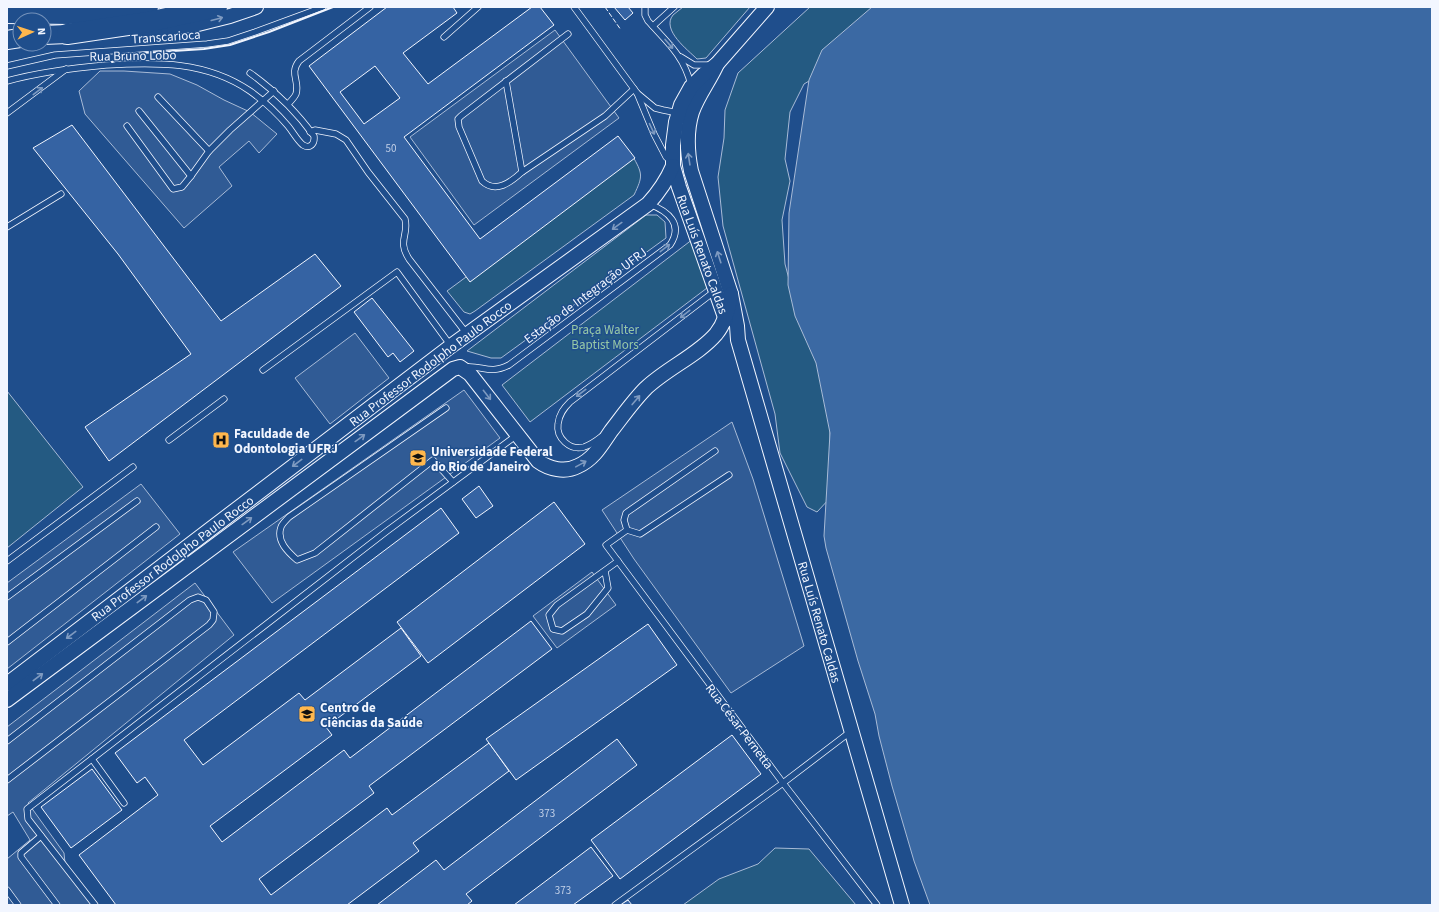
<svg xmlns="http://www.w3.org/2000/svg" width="1439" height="912" font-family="'Source Sans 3',sans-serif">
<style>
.green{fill:#245a82;stroke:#a8bbd7}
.parking{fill:#305b95;stroke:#a8bbd7}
.water{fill:#3b69a3;stroke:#a8bbd7}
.building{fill:#3563a3;stroke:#f2f6ff;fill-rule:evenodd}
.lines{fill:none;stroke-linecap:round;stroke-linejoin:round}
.service-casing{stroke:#f2f6ff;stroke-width:7}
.tertiary-casing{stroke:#f2f6ff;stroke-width:16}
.trunk-casing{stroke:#f2f6ff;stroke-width:20}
.motorway-casing{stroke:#f2f6ff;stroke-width:22}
.service{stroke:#1f4e8c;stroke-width:5.5}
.tertiary{stroke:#1f4e8c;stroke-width:14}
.trunk{stroke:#1f4e8c;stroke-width:18}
.motorway{stroke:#1f4e8c;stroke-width:20}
.fence{stroke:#f2f6ff;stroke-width:1;stroke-dasharray:5 2;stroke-linecap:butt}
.wall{stroke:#f2f6ff;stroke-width:2}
.oneway{stroke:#7e9ac0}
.labels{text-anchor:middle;stroke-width:3;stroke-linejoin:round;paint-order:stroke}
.number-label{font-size:11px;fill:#c3d1e8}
.street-label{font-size:13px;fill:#f2f6ff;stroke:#1f4e8c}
.park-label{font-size:13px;fill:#97c8a6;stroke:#1f4e8c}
.poi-label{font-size:13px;font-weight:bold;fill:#f2f6ff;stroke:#1f4e8c;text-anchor:start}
</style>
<rect width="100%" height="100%" fill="#1f4e8c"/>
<!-- green -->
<g class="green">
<path d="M683,7H750L706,58L697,59C688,50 661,30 673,15C676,12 680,10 683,7Z"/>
<polygon points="810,7 885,7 853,55 804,84 790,112 785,159 790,181 782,220 785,264 794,298 829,374 831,497 817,512 807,507 780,453 775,414 723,226 718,177 724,138 725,110 738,73"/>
<path d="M632,155C643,174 643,176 634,195L475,311L470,314L464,312L447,291Z"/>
<polygon points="646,215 657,215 665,222 666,238 501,358 491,358 467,351"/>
<polygon points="693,239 707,288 530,422 502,385"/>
<polygon points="7,391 83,487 7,548"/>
<polygon points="775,848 809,849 856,905 683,905 719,879 758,864"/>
</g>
<!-- parking -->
<g class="parking">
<polygon points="555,30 619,118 474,225 410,137"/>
<polygon points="100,71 124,71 170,74 197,85 224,100 250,112 277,134 259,153 249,141 219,167 232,186 184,228 85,114 79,91"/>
<polygon points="355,333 389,378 330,424 295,378"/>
<polygon points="464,390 500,438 272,603 233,552"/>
<polygon points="732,422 753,479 804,646 731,693 634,559 602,510"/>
<polygon points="141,484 180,534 7,669 7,583"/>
<polygon points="592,572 616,605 557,648 533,616"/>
<polygon points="195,583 234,635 28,803 64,853 65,863 96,905 7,905 7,859 30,840 13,812 7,816 7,727"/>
</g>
<!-- water -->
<polygon class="water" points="872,7 1432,7 1432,905 930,905 914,861 892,786 879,736 875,714 858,661 826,548 824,536 830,433 816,363 795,316 788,285 789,213 809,80 822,50"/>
<!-- building -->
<g class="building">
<path d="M387,7H453L457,13L403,53L428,84L532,7H540L554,25L404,137L480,239L618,136L635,158L470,282L309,66ZM375,66L400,98L364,124L340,92Z"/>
<polygon points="614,7 628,7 633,13 625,20"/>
<polygon points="72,125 221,321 315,254 341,286 109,461 85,427 191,354 118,254 33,148"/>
<polygon points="372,298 414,351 400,362 393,353 388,357 354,312"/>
<polygon points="479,486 493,506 476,518 462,499"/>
<polygon points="554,502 585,544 428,663 397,622"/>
<polygon points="441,508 459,533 184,740 203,765 299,693 305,700 401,628 421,656 326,727 332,735 210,826 222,842 344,750 350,758 531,621 552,649 369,786 374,793 259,879 271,895 387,808 392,815 489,743 509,771 413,843 419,851 347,905 116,905 79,855 158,795 145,777 137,783 115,753"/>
<polygon points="648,624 677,665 516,780 486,739"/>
<polygon points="732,735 761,774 620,879 591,840"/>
<polygon points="617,739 637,765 466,894 472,901 467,905 377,905 436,860 444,870"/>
<polygon points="92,769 122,810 71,848 41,807"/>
<polygon points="591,847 613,876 573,905 514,905"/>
<polygon points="628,900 632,905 620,905"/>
</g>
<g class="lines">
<!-- service casing -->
<g class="service-casing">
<g id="service">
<polyline points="574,7 637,93 654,134 666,157 671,161"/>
<path d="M645,7V15L648,21C667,42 684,56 691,85"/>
<polyline points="653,26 674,7"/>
<path d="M568,34L461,116L458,119L459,127L482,181C496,194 511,182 522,172L605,116L634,89"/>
<polyline points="444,37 478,7"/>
<polyline points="681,57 694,65 710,65"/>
<polyline points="7,66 55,55 207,44 228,41 255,32 323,7"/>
<path d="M7,81C40,72 72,68 106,65C157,62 206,61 250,91C264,101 277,113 288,126C293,132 297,140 303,145C310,149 315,144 314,136C296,111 275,91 250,73"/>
<polyline points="506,81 522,172"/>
<polyline points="637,93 655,108 663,110 678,113"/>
<polyline points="158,97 209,151"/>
<path d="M288,104C291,101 294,98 296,94C300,81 289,74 299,61L370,7"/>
<polyline points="139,111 191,176"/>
<polyline points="7,113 66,69"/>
<polyline points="127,126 173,189 182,187 191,176 209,151 230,130 274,91"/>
<path d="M310,132L315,130L336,134L346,140L368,172L405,219C409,236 397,240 409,259L467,334"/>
<polyline points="7,227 61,194"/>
<path d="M464,367C483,365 489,375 509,365L670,245C684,224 668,211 649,204"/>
<polyline points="263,370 397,272 451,346"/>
<path d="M446,408L289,517C286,520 282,524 281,527C276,541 288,552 297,560L315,553L433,460L453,482"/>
<path d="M601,437C596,441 590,445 584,447C570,451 556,438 558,424C559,414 564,408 570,402L715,291"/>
<polyline points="169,440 224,399"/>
<polyline points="715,451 626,513 624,520 627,530 640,534 729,475"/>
<polyline points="627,530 606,545 783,783 877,905"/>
<polyline points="7,561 133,467"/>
<polyline points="605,571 608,588 587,614 562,631 553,629 549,615 557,605 618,561"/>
<polyline points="7,597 137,501"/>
<polyline points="7,642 156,527"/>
<polyline points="7,741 190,600 198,597 206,600 214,612 213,620 209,625 7,780"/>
<polyline points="92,759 124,803"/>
<polyline points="41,836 21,853 21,857 57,905"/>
<polyline points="7,890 18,905"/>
<polyline points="95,905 28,819 27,809 387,531 517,435"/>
<polyline points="615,905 783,783 850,732"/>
</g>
</g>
<!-- tertiary casing -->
<g class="tertiary-casing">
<g id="tertiary">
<polyline points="143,30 194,25 230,16 256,7"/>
<path d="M717,64C710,80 698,95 692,112C686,131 687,151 691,171L731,294L737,326L738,340L902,905"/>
<polyline points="726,320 679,187 673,166 673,145 676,122 681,105 691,87 703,75 717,64 767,7"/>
<path d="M7,684L451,346L648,204C659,192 667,180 673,166"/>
<path d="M7,700L453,369L460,367L470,374L538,461C549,469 565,473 578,466C594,459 602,444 611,431C622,417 633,401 646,388C667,368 698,355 716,334C725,323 729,308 731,294"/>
</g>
</g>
<!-- trunk casing -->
<g class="trunk-casing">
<g id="trunk">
<polyline points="44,35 67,34"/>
<polyline points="7,40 20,38"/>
</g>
</g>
<!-- motorway casing -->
<g class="motorway-casing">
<g id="motorway">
<polyline points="7,13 68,14 148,7"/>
<polyline points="67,34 148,22 217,7"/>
</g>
</g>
<!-- service -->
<use href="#service" class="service"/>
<!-- tertiary -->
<use href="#tertiary" class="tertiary"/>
<!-- trunk -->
<use href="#trunk" class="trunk"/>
<!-- motorway -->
<use href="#motorway" class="motorway"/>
<!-- fence -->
<polyline class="fence" points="605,7 621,30"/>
<!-- wall -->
<polyline class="wall" points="112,62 142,53 204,49 230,45 269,32 333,7"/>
</g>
<!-- one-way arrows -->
<defs><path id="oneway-shaft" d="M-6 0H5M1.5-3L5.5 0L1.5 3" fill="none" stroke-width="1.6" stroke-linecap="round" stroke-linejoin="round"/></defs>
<g class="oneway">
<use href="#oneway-shaft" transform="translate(217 19) rotate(-15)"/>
<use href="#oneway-shaft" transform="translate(669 44) rotate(49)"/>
<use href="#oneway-shaft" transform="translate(38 91) rotate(-37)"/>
<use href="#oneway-shaft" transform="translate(652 129) rotate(65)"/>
<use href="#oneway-shaft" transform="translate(689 159) rotate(-99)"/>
<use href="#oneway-shaft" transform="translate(617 226) rotate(144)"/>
<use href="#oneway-shaft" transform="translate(665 248) rotate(-38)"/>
<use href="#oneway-shaft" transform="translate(719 257) rotate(-108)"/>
<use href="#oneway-shaft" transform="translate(685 314) rotate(142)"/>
<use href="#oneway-shaft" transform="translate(581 393) rotate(143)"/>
<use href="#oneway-shaft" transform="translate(487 395) rotate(52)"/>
<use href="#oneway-shaft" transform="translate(636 400) rotate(-50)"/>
<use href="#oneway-shaft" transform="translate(360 438) rotate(-36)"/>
<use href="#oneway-shaft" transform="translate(297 463) rotate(143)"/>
<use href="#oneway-shaft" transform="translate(581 464) rotate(-29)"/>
<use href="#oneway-shaft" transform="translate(247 521) rotate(-36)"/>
<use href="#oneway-shaft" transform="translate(142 599) rotate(-37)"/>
<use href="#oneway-shaft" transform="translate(71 635) rotate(143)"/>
<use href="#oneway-shaft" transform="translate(38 677) rotate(-37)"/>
</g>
<!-- icons -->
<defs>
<g id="hospital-square" transform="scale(0.9)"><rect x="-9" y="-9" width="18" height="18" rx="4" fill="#ffb74d" stroke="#1f4e8c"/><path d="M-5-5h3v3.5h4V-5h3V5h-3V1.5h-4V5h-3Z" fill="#111"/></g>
<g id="university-square" transform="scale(0.9)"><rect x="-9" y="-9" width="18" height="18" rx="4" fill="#ffb74d" stroke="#1f4e8c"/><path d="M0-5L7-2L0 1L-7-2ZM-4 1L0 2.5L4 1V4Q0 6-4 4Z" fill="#111"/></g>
</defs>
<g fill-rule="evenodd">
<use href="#hospital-square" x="221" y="440"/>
<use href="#university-square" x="418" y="458"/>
<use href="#university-square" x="307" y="714"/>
</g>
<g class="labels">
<!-- number labels -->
<g class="number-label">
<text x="391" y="152">50</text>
<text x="547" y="817">373</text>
<text x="563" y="894">373</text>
</g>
<!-- street labels -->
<g class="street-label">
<text transform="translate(166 36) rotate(-4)" y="5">Transcarioca</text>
<text transform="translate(133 55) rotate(-1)" y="5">Rua Bruno Lobo</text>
<text transform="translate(703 254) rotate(70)" y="5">Rua Luís Renato Caldas</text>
<text transform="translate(585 295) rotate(-37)" y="5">Estação de Integração UFRJ</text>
<text transform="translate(430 363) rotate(-37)" y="5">Rua Professor Rodolpho Paulo Rocco</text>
<text transform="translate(172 558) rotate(-37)" y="5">Rua Professor Rodolpho Paulo Rocco</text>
<text transform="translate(820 622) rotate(74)" y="5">Rua Luís Renato Caldas</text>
<text transform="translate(740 726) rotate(53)" y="5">Rua César Pernetta</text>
</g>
<!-- park labels -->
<g class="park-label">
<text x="605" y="334">Praça Walter<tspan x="605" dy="15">Baptist Mors</tspan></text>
</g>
<!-- poi labels -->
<g class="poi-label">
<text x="234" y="438">Faculdade de<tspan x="234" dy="15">Odontologia UFRJ</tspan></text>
<text x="431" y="456">Universidade Federal<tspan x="431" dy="15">do Rio de Janeiro</tspan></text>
<text x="320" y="712">Centro de<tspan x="320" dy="15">Ciências da Saúde</tspan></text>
</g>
</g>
<!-- border -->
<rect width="1439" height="912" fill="none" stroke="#f2f6ff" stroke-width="16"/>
<!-- north arrow -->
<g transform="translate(32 32) rotate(87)"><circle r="19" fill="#1f4e8c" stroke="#7391ba"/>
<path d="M0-3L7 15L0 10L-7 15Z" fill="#ffb74d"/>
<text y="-6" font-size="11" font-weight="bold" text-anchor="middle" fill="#f2f6ff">N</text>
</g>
</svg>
